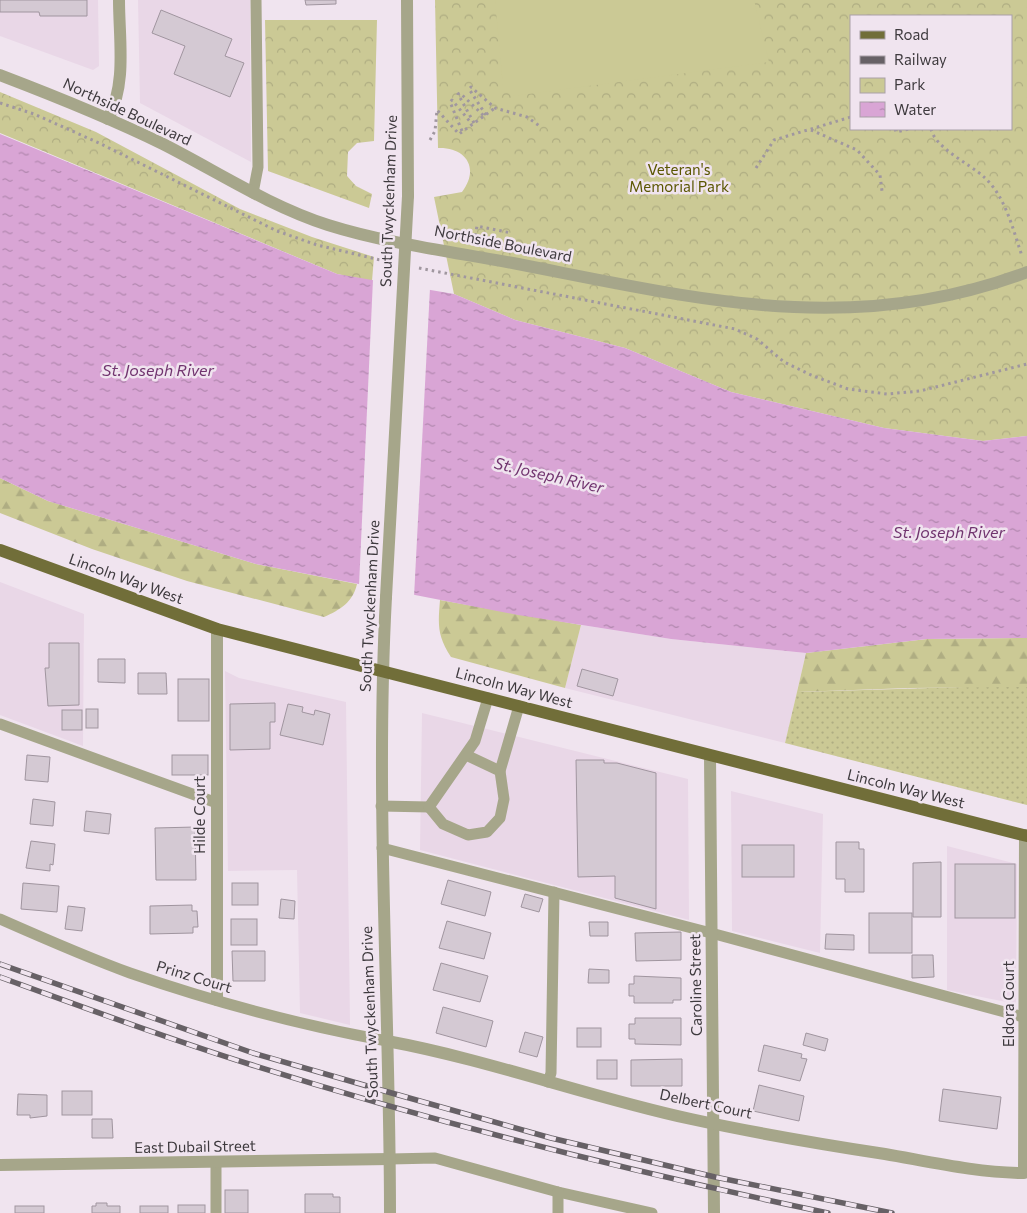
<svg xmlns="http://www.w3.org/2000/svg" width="1027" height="1213" font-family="Commissioner,sans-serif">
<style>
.built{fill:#e9d7e7}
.grass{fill:url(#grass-dots)}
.forest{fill:url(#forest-firs)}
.park{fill:url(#park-crowns);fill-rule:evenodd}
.pitch{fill:#cbc995}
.water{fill:url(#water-ripples)}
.pier{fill:#f0e4ef}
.building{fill:#d4c9d3;stroke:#a0959f}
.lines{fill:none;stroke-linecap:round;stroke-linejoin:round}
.path{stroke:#a0979f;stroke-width:3;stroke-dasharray:2.5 4;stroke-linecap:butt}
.service{stroke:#a6a68a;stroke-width:11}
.minor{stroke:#a6a68a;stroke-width:12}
.tertiary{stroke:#a6a68a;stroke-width:12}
.primary{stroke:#716e39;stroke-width:12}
.rail-casing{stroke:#676166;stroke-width:5.5}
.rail{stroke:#f0e4ef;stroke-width:4;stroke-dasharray:11;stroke-linecap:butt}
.tertiary-bridge{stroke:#a6a68a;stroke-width:12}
.labels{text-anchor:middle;stroke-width:5;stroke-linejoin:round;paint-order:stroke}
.street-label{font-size:15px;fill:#3e3a3e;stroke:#f0e4ef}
.park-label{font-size:15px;fill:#5a5601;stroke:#f0e4ef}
.water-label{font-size:16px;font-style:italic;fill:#71346f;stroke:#f0e4ef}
</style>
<defs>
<pattern id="grass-dots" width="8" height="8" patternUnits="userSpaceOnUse" patternTransform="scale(1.25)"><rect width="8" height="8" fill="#cbc995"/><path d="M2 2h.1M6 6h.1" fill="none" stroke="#afad82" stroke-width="1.8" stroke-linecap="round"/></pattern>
<pattern id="forest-firs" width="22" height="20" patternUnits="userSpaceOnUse" patternTransform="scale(1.25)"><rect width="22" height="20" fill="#cbc995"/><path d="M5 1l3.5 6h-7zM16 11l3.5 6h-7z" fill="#afad82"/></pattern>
<pattern id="park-crowns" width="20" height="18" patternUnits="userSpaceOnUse" patternTransform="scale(1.25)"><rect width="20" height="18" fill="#cbc995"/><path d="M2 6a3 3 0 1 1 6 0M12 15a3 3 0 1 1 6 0" fill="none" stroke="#afad82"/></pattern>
<pattern id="water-ripples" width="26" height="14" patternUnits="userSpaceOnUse" patternTransform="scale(1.25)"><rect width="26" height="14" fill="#d9a5d5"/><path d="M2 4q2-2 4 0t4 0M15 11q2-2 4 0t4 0" fill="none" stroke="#b187ae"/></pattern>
</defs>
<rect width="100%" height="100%" fill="#f0e4ef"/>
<!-- built -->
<g class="built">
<polygon points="0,0 98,0 99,66 93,70 0,36"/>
<polygon points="138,0 250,0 251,162 140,103"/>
<polygon points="0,582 84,614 83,746 0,715"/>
<polygon points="581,625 671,639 806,653 785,743 565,688"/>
<polygon points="225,671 239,678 346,702 350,1025 300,1013 297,870 228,871"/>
<polygon points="422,713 688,779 689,920 420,850"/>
<polygon points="731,791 823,814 820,953 732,931"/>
<polygon points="947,846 1017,864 1016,1004 947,990"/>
</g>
<!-- grass -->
<polygon class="grass" points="997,686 1027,687 1027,805 785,743 797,692"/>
<!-- forest -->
<g class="forest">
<path d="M0,478L48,501L256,564L357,584C353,602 340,610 324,617L187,581L92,549L0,513Z"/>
<path d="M440,600L581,625L565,688L451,657C437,635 438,625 440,600Z"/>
<polygon points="1027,638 1027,687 910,688 797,692 806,653 927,639"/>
</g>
<!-- park -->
<g class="park">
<path d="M435,0H1027V436L983,441L884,428L731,392L625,348L515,320L454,294L434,197L462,192C480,168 466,147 438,148ZM851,16H1011V129H851Z"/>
<polygon points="265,20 377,20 374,141 357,143 348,152 347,176 356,186 372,194 369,208 268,171"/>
<polygon points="0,92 96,132 240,209 312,237 374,257 372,281 337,274 0,133"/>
</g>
<!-- pitch -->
<polygon class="pitch" points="495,0 754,0 769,62 513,96 503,86"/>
<!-- water -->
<polygon class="water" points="0,134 337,274 454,294 515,320 625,348 731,392 884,428 983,441 1027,436 1027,638 927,639 806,653 671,639 518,615 256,564 48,501 0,478"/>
<!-- pier -->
<polygon class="pier" points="373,279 430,288 414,597 359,586"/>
<!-- building -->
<g class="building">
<polygon points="0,0 87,0 87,16 40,16 39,12 0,12"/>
<polygon points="305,0 336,0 336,4 306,5"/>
<polygon points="161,10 232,39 225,56 244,63 230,97 174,74 185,46 152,33"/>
<polygon points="49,643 79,643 79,705 48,706 45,668 49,668"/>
<polygon points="98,659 125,659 125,683 98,682"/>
<polygon points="582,669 618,679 613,696 577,686"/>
<polygon points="138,673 166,673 167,694 138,694"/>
<rect x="178" y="679" width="31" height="42"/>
<polygon points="275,703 275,722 270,722 270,749 230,750 230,704"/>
<polygon points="288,704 303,707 302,712 314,715 315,710 330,714 323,745 280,735"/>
<rect x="86" y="709" width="12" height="19"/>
<rect x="62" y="710" width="20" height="20"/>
<polygon points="27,755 50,757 48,782 25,780"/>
<rect x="172" y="755" width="36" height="20"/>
<polygon points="576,760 604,760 604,763 617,763 656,773 656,909 615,898 615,876 578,877"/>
<polygon points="33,799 55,802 53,826 30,824"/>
<polygon points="86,811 111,814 109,834 84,831"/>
<polygon points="195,827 196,880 156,880 155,828"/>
<polygon points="31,841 55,844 53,865 50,864 50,871 26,868"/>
<polygon points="836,842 859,842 859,849 864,849 864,892 845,892 845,879 836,879"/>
<rect x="742" y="845" width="52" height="32"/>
<polygon points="941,862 941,917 913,917 913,863"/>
<rect x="955" y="864" width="60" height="54"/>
<polygon points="448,880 491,892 485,916 441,904"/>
<polygon points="23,883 59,886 57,912 21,909"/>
<rect x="232" y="883" width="26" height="22"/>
<polygon points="525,894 543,899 539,912 521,907"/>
<polygon points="281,899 295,901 294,919 279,918"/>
<polygon points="192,905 192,911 197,911 198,927 193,927 193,933 150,934 150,906"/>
<polygon points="68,906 85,908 82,931 65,929"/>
<rect x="869" y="913" width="43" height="40"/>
<rect x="231" y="919" width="26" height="26"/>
<polygon points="447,921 491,933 484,959 439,948"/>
<polygon points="589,922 608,922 608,936 590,936"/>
<polygon points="681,932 681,960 636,961 635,933"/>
<polygon points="826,934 854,935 854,950 825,949"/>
<polygon points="232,951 265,951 265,981 233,981"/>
<polygon points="912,955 933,955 934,977 912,978"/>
<polygon points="441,963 488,976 480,1002 433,990"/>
<polygon points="589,969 609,970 609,983 588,983"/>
<polygon points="634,976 681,978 681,1000 673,1000 673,1003 634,1003 634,996 629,996 629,984 634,984"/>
<polygon points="443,1007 493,1021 486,1047 436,1033"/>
<polygon points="635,1018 681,1018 681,1045 635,1044 635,1039 629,1039 629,1024 635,1024"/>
<rect x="577" y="1028" width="24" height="19"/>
<polygon points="525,1032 543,1037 537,1057 519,1052"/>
<polygon points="806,1033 828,1039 825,1051 803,1045"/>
<polygon points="764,1045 802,1054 801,1058 807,1059 800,1081 758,1071"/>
<polygon points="682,1059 682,1086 631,1086 631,1060"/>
<rect x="597" y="1060" width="20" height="19"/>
<polygon points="759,1085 804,1096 799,1121 753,1111"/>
<polygon points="943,1089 1001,1097 997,1129 939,1121"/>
<rect x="62" y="1091" width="30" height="24"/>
<polygon points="18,1094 47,1095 47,1116 30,1118 30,1115 17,1115"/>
<polygon points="92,1119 112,1119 113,1138 92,1138"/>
<rect x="225" y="1190" width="23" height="23"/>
<polygon points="305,1194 333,1194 333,1197 340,1197 340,1213 305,1213"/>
<polygon points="96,1203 107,1203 107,1206 120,1206 120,1213 92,1213 92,1206 96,1206"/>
<rect x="178" y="1205" width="27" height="8"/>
<rect x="15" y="1206" width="29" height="7"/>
<rect x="140" y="1206" width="28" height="7"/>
</g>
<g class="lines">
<!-- path -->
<g class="path">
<polyline points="0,103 34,114 99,143 277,231 317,245 389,262"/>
<polyline points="486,115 469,89 471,87 495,108 527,117 541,127"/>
<polyline points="474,123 458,94 460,93 484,116"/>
<polyline points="895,129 896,132 909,129"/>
<path d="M931,129C935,148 970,164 984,177C1006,197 1013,230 1022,256"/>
<polyline points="811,130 857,150 880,175 882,191"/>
<polyline points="462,131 450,102 452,100 472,124"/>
<polyline points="430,140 435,131 437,110 459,134 495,108"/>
<polyline points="756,168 774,140 851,117"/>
<polyline points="474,242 477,226 511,233"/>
<polyline points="419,268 735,329 757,339 784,362 811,375 848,389 887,394 920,391 1027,364"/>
</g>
<!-- service -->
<g class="service">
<polyline points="253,193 258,167 256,0"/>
<polyline points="0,724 217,803"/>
<polyline points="466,755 500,771"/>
<polyline points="381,806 429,807"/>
<polyline points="429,807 443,824 468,835 487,832 500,818 504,799 500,771 519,706"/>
<polyline points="429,807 475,741 488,698"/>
<polyline points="382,848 711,933 1027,1018"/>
<path d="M0,919C43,938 86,957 130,973C214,1002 300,1025 387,1041"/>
<polyline points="548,1082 551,1073 554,892"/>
<polyline points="390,1159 435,1158 558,1192 652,1213"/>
<polyline points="216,1163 216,1213"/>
<polyline points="558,1192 558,1213"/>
</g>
<!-- minor -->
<g class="minor">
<path d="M108,119C127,84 119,39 119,0"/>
<polyline points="217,629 217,1000"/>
<polyline points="710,756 714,1213"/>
<path d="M387,1041C490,1060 589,1097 691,1119C755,1133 820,1144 885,1154C931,1162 978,1173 1024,1173L1025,835"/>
<polyline points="0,1165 390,1159"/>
</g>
<!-- tertiary -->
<g class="tertiary">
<polyline points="407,0 408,196"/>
<path d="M0,75C55,96 110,118 163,144C218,172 269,206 328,225C388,244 461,253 523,265C698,299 853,338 1027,272"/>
<path d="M386,597C375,803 390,1008 390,1213"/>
</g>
<!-- primary -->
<polyline class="primary" points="0,550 217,629 1027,836"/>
<!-- rail casing -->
<g class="rail-casing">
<g id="rail">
<polyline points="0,964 253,1053 388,1092 551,1138 715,1177 892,1213"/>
<path d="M0,977C83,1007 165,1038 249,1064C439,1124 633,1172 828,1213"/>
</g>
</g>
<!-- rail -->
<use href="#rail" class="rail"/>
<!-- tertiary-bridge -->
<polyline class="tertiary-bridge" points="386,597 408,196"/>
</g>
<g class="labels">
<!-- street labels -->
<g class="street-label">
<text transform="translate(127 112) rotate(25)" y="5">Northside Boulevard</text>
<text transform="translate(389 201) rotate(-88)" y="5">South Twyckenham Drive</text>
<text transform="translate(503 244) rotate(11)" y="5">Northside Boulevard</text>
<text transform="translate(126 579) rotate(20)" y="5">Lincoln Way West</text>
<text transform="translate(370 606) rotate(-87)" y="5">South Twyckenham Drive</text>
<text transform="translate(514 688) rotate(15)" y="5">Lincoln Way West</text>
<text transform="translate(906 789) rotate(14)" y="5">Lincoln Way West</text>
<text transform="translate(200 815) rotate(-90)" y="5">Hilde Court</text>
<text transform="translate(194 977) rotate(17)" y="5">Prinz Court</text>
<text transform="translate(696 985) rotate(-91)" y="5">Caroline Street</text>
<text transform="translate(1009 1004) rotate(-90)" y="5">Eldora Court</text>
<text transform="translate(370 1012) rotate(-92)" y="5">South Twyckenham Drive</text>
<text transform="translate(706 1104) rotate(12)" y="5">Delbert Court</text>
<text transform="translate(195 1147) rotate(-1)" y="5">East Dubail Street</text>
</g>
<!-- park labels -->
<g class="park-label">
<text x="679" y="175">Veteran's<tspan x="679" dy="17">Memorial Park</tspan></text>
</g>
<!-- water labels -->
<g class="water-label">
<text x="158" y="376">St. Joseph River</text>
<text transform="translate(549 475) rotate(13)" y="6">St. Joseph River</text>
<text x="949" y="538">St. Joseph River</text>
</g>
</g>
<!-- legend -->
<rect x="850" y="15" width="162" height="115" fill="#f0e4ef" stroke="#a9a0a8"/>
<rect x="860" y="31" width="25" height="8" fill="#716e39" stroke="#a9a0a8"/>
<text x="894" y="40" font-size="15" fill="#3e3a3e">Road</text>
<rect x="860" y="56" width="25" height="8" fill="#676166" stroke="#a9a0a8"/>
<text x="894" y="65" font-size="15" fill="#3e3a3e">Railway</text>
<rect x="860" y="78" width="25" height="15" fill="url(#park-crowns)" stroke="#a9a0a8"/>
<text x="894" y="90" font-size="15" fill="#3e3a3e">Park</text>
<rect x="860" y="102" width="25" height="15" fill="url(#water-ripples)" stroke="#a9a0a8"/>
<text x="894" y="115" font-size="15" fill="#3e3a3e">Water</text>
</svg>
